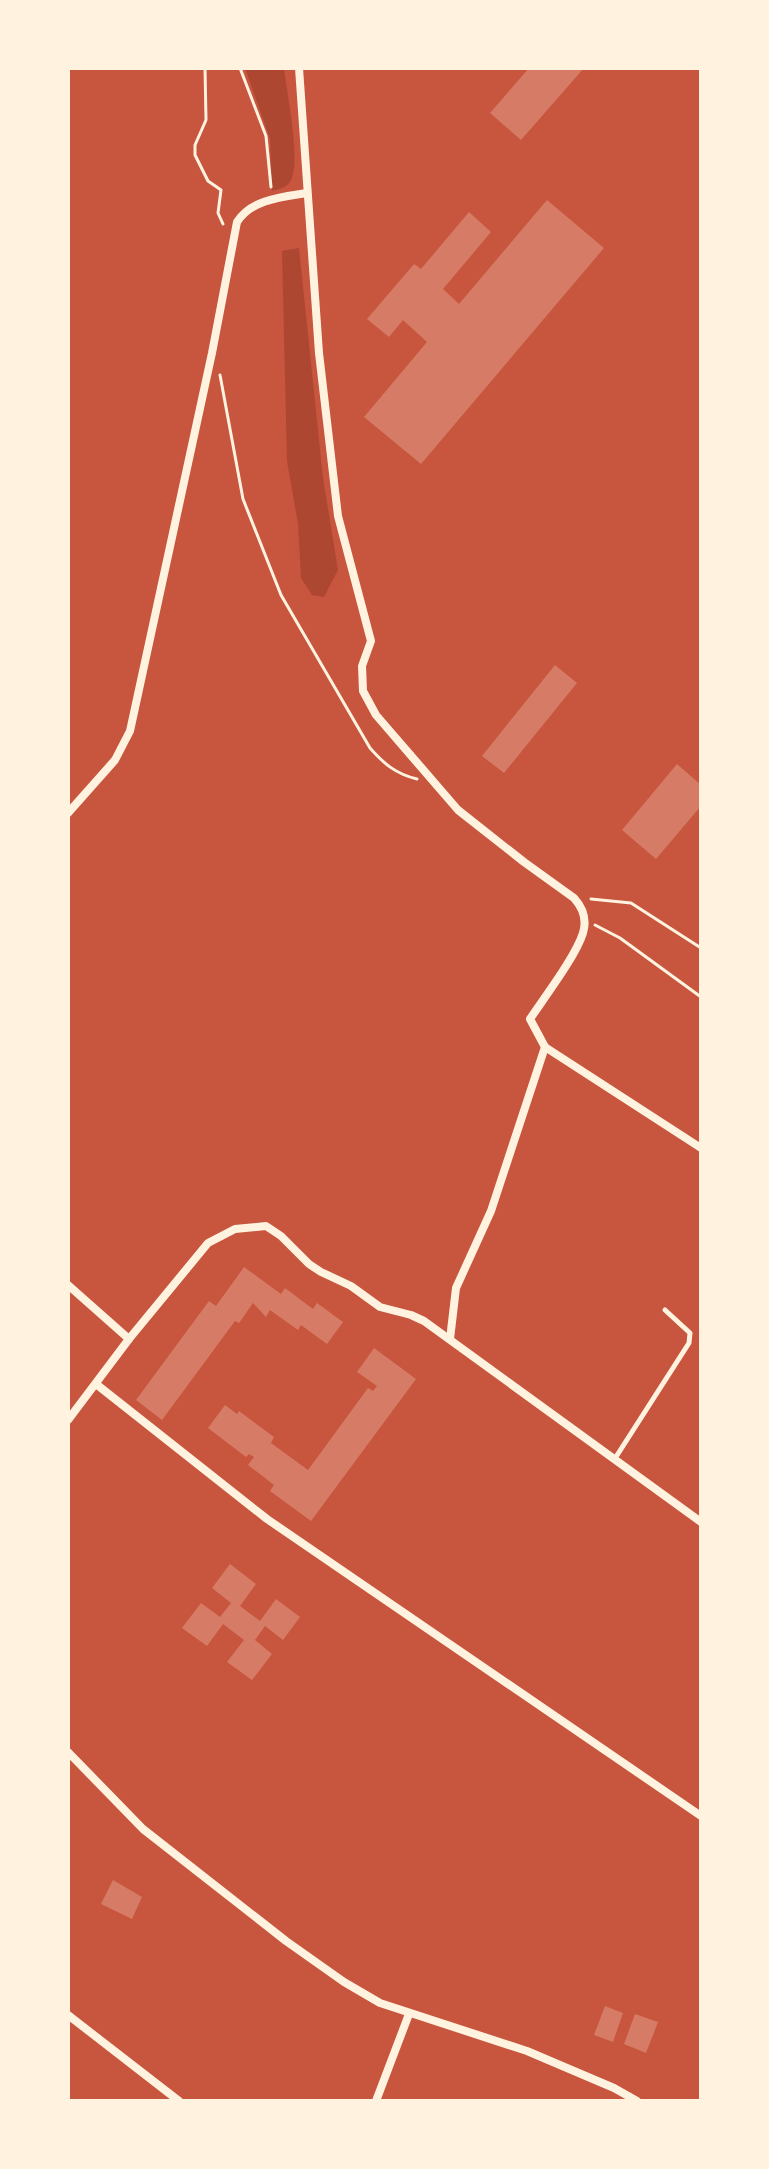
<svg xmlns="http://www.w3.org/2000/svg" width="769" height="2169" font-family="'Open Sans',sans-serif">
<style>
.green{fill:#ae4732}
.building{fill:#d67c66}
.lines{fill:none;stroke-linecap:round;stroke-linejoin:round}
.path{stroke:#fff3e0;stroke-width:3}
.service{stroke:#fff3e0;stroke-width:5}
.minor{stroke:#fff3e0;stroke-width:8}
</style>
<rect width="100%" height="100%" fill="#c8553d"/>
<!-- green -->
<g class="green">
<path d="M245,68H284C287,94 300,155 292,178C289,187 280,189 272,191L270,139Z"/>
<polygon points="299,248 323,478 338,570 324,597 312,595 301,578 298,524 287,461 282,251"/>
</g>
<!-- building -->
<g class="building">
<polygon points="529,68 584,68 521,140 490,113"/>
<polygon points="547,200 604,248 421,464 364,417 427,342 403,320 389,337 367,319 414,264 421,269 469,212 491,232 443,289 459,304"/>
<polygon points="555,665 577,683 504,773 482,756"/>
<polygon points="677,764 701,785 701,806 656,859 622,830"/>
<polygon points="244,1267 281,1294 285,1288 313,1309 317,1303 343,1322 327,1344 301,1325 298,1330 270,1310 266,1317 253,1303 239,1323 235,1321 162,1420 136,1400 209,1301 216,1306"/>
<polygon points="374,1348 416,1379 311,1521 270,1491 274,1485 248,1465 254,1457 249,1454 246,1457 208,1428 225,1405 237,1414 239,1411 274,1437 271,1443 308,1470 368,1388 373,1391 377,1386 357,1372"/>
<polygon points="230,1564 256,1584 240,1606 260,1621 276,1599 300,1617 283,1640 265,1626 255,1640 272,1654 252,1680 227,1662 244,1640 223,1624 207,1646 182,1628 201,1603 220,1617 231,1603 212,1588"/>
<polygon points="113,1880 142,1897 132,1919 101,1904"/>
<polygon points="605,2006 623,2013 613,2042 594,2035"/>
<polygon points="635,2014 658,2022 646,2053 624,2044"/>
</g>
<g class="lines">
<!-- path -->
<g class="path">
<polyline points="205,68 206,120 195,145 195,155 208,181 221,190 218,213 223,224"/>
<polyline points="240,68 266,136 271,187"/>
<path d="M220,375L243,499L281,595L370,748C384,764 396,774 417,779"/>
<polyline points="591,899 631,903 701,948"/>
<polyline points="595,925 620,938 701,997"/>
</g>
<!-- service -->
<polyline class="service" points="614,1460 689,1343 690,1333 665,1310"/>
<!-- minor -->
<g class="minor">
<path d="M299,68L319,353L338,516L371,641L362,666L363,691L376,715L458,810L524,862L574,898C583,908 587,920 583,933C576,956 544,998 530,1019L545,1047L491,1211L456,1288L450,1339"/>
<path d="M68,813L115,760L130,731L212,353L237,222C252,199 282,197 307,193"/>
<polyline points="545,1047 701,1148"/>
<polyline points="68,1285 129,1339"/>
<polyline points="96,1384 267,1519 701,1816"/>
<polyline points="68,1420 129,1339 208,1243 235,1229 266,1226 281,1236 309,1264 321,1272 351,1286 380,1307 411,1315 424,1321 701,1522"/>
<polyline points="68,1752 143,1829 286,1941 344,1982 380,2003 527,2051 614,2088 637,2101"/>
<polyline points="68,2015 179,2101"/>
<polyline points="376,2101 409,2014"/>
</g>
</g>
<!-- border -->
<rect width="769" height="2169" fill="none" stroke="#fff3e0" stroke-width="140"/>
</svg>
